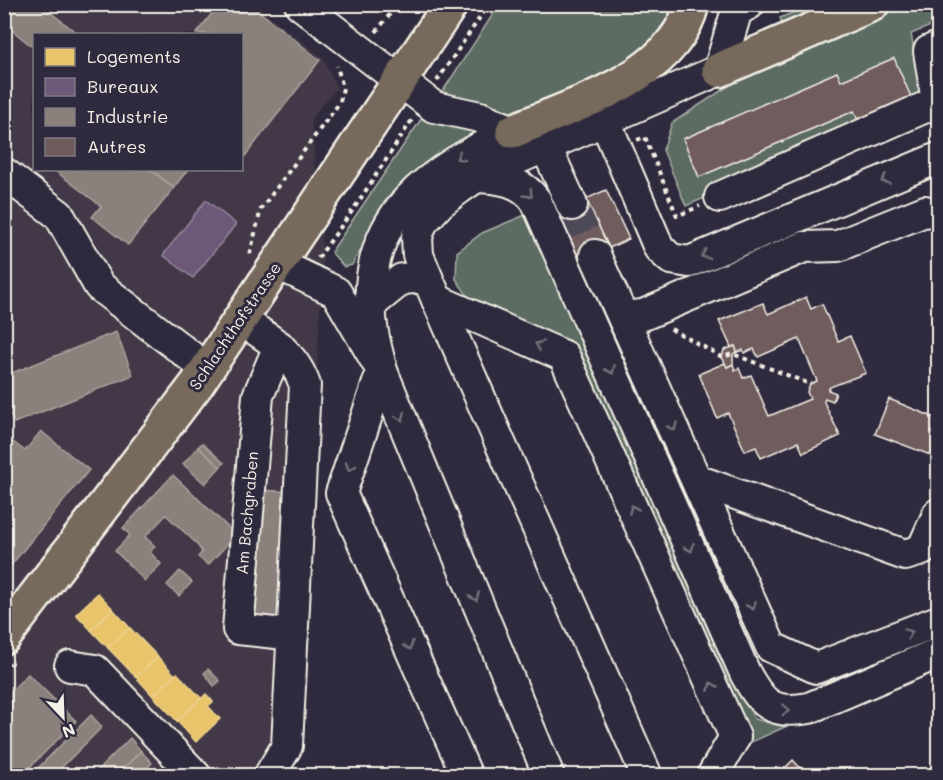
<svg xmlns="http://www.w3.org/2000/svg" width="943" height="780" font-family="Mali,sans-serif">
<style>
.built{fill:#423946;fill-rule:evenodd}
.green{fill:#5c6c64;stroke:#a8aea6;stroke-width:1.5}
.homes{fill:#e9c46a;stroke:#ecd290;stroke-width:1.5}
.offices{fill:#6d597a;stroke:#96879b;stroke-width:1.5}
.industry{fill:#8a817c;stroke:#aaa39c;stroke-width:1.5}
.building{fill:#6f5b5c;stroke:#f4f1e8;stroke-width:1.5}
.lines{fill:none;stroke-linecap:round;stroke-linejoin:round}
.minor-tunnel{stroke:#4d4857;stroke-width:30;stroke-dasharray:30 15;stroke-linecap:butt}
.minor-casing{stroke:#f4f1e8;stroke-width:34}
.major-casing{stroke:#f4f1e8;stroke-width:38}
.highway-casing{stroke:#f4f1e8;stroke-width:38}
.path{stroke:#f4f1e8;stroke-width:4;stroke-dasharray:4.5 4.5;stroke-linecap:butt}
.minor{stroke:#2f2a3d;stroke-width:30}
.major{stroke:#77695c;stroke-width:33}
.highway{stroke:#77695c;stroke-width:33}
.oneway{stroke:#747079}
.labels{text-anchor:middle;stroke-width:6;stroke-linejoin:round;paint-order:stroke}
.street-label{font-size:16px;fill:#f4f1e8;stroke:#2f2a3d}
</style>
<rect width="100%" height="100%" fill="#2f2a3d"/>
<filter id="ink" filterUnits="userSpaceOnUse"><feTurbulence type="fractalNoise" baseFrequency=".0167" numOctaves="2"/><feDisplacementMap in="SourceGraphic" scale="12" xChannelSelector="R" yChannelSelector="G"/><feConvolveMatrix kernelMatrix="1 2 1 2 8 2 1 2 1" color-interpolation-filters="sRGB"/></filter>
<g filter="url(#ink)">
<!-- built -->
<path class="built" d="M5,5H255L323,58L337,88L311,118L323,258L294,775L5,776ZM34,34H242V170H34Z"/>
<!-- green -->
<g class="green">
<polygon points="499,5 677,5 635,63 513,117 437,100"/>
<polygon points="811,5 848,5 785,33 780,18"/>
<polygon points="905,5 938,5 938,23 911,34 924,102 686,206 663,150 672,123 739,79"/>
<path d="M426,112L483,130C469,137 454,143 442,152C401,181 376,223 352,265L344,267L331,252Z"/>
<polygon points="530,213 744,700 755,719 785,727 747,744 581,353 476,308 456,279 457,252 482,233"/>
</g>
<!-- homes -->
<g class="homes">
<polygon points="98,593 113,609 91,630 76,614"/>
<polygon points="113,609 130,628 108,648 91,630"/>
<polygon points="130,628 158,657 136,677 108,648"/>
<polygon points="158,657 175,675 153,696 136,677"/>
<polygon points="177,673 201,698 177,721 153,696"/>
<polygon points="206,694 213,702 208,706 220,719 196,742 177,721"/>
</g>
<!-- offices -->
<g class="offices">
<polygon points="379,4 360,11 341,4"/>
<polygon points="206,200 236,224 193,278 163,255"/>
</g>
<!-- industry -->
<g class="industry">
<polygon points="4,4 40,4 78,34 34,34 34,48 4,24"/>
<polygon points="219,4 250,4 320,60 242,160 242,34 196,34"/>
<polygon points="54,170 151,170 174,188 128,245 92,217 101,206"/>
<polygon points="151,170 188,170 174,187"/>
<polygon points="116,332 133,375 14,423 4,400 4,376"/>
<polygon points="41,431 89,470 4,574 4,435 25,451"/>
<polygon points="202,443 224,463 220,467 198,447"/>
<polygon points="198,447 220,467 205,484 183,464"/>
<polygon points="173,475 236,535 208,565 198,557 202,552 196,543 166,515 145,537 155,546 150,552 161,564 145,581 115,551 130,535 123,528"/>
<polygon points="262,490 291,492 284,618 255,616"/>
<polygon points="180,571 192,582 179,596 167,585"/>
<polygon points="208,669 220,681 214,686 204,673"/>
<polygon points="28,674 76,721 21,776 4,776 4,698"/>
<polygon points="91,715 102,727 53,776 30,776"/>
<polygon points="130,738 141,751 116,776 92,776"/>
<polygon points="141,751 152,763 139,776 116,776"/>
</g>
<!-- building -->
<g class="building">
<polygon points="894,58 911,97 858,120 854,111 699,177 683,139 837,72 841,81"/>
<polygon points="606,190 629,239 609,248 586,199"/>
<polygon points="586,199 609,248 577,263 554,214"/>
<polygon points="806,297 811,309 822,304 838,341 850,336 866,373 830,387 828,390 836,393 833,401 825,398 824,402 840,436 803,453 798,442 761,458 756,447 745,451 728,413 717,418 699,374 725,363 727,367 733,364 735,370 739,368 743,378 751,375 769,416 810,399 807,392 810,384 817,381 799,339 758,357 754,349 744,353 743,350 737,352 735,346 731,347 719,321 763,303 768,314"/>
<polygon points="735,346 737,352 733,354 733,364 727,367 722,357 724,350"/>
<polygon points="889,399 938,419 938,458 875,434"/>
<polygon points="793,760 808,776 777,776"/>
</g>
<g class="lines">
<!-- minor-tunnel -->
<polyline class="minor-tunnel" points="572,205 595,255"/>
<!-- minor casing -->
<g class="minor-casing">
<g id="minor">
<polyline points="300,4 434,107 480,117 513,131"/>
<polyline points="605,121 659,248 671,259 689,262 938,158"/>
<path d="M513,131C430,171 363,212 371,317C372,335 378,354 382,371L549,776"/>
<polyline points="546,147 572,205"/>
<polyline points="4,173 59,215 99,286 207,369"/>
<path d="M476,177C500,178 521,180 536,201L745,673C762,704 772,715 809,708L938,653"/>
<polyline points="720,197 937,102 929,51 938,47"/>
<polyline points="595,255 771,647 816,668 938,621"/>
<polyline points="278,264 336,292 382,371 341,493 467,776"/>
<polyline points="427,277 418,255 417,237 422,223 440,203 460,188 476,177 719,70 737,10 749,4"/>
<polyline points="437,300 564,356 735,737 712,776"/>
<polyline points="370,305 402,279 427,277 647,776"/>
<polyline points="623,317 643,315 804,247 838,246 925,211 938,213"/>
<path d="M240,320C268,337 294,353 305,385L287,746L269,776"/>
<polyline points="279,346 258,396 238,629 293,635"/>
<polyline points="697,480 905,555 922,550 938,514"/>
<polyline points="70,666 95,670 196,776"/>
</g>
</g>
<!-- major casing -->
<g class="major-casing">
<polyline id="major" points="4,637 197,384 451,4"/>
</g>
<!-- highway casing -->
<g class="highway-casing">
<g id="highway">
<polyline points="719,70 872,4"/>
<path d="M513,131C574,104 674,78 692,4"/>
</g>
</g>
<!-- path -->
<g class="path">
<polyline points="376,32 398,4"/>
<polyline points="437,81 489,4"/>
<polyline points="637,140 645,137 677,216 700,206"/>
<polyline points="250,254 261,209 340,102 343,88 337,66"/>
<polyline points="318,258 355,207 412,120"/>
<polyline points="671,329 722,357 733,354 810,384"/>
<polyline points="4,672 11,663"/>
</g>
<!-- minor -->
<use href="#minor" class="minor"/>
<!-- major -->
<use href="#major" class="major"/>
<!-- highway -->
<use href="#highway" class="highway"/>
</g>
<!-- one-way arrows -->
<defs><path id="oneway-chevron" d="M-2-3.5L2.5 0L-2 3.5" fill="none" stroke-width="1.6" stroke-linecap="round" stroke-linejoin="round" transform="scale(1.5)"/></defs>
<g class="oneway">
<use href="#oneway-chevron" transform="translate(460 157) rotate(150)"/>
<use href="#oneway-chevron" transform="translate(885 180) rotate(157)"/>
<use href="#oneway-chevron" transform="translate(529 194) rotate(46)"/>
<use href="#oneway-chevron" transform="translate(705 255) rotate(157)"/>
<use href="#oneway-chevron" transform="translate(539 345) rotate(-156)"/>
<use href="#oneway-chevron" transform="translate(611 370) rotate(66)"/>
<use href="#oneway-chevron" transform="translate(401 417) rotate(68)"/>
<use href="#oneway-chevron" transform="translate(673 427) rotate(66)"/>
<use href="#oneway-chevron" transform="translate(350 467) rotate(109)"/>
<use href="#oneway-chevron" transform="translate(633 509) rotate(-114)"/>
<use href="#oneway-chevron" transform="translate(690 548) rotate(66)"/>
<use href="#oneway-chevron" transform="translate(475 597) rotate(68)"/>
<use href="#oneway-chevron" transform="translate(752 606) rotate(66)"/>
<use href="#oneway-chevron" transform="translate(909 633) rotate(-23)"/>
<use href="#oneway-chevron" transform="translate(409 646) rotate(66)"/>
<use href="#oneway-chevron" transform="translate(712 686) rotate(-114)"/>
<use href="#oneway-chevron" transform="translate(786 710) rotate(3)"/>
</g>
</g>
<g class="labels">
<!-- street labels -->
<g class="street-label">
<text transform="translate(235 326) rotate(-56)" y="6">Schlachthofstrasse</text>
<text transform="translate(247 513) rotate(-85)" y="6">Am Bachgraben</text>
</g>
</g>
<!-- margin -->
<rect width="943" height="780" fill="none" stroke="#2f2a3d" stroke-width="24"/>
<rect x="12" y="12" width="919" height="756" fill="none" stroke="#f4f1e8" stroke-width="2" filter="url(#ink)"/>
<!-- legend -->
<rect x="33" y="33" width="210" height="138" fill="#2f2a3d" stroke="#7e7a81" stroke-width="1.5"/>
<rect x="45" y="48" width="30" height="18" fill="#e9c46a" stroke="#7e7a81" stroke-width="1.5"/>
<text x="87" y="63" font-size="18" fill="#f4f1e8">Logements</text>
<rect x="45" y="78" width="30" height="18" fill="#6d597a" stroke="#7e7a81" stroke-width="1.5"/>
<text x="87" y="93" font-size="18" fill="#f4f1e8">Bureaux</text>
<rect x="45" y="108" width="30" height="18" fill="#8a817c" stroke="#7e7a81" stroke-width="1.5"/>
<text x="87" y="123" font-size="18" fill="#f4f1e8">Industrie</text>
<rect x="45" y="138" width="30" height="18" fill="#6f5b5c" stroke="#7e7a81" stroke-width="1.5"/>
<text x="87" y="153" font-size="18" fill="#f4f1e8">Autres</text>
<!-- north arrow -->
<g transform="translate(63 717) rotate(157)" stroke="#2f2a3d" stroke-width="4.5" paint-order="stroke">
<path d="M0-4.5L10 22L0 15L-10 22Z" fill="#f4f1e8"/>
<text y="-9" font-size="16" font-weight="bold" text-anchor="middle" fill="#f4f1e8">N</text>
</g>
</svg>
